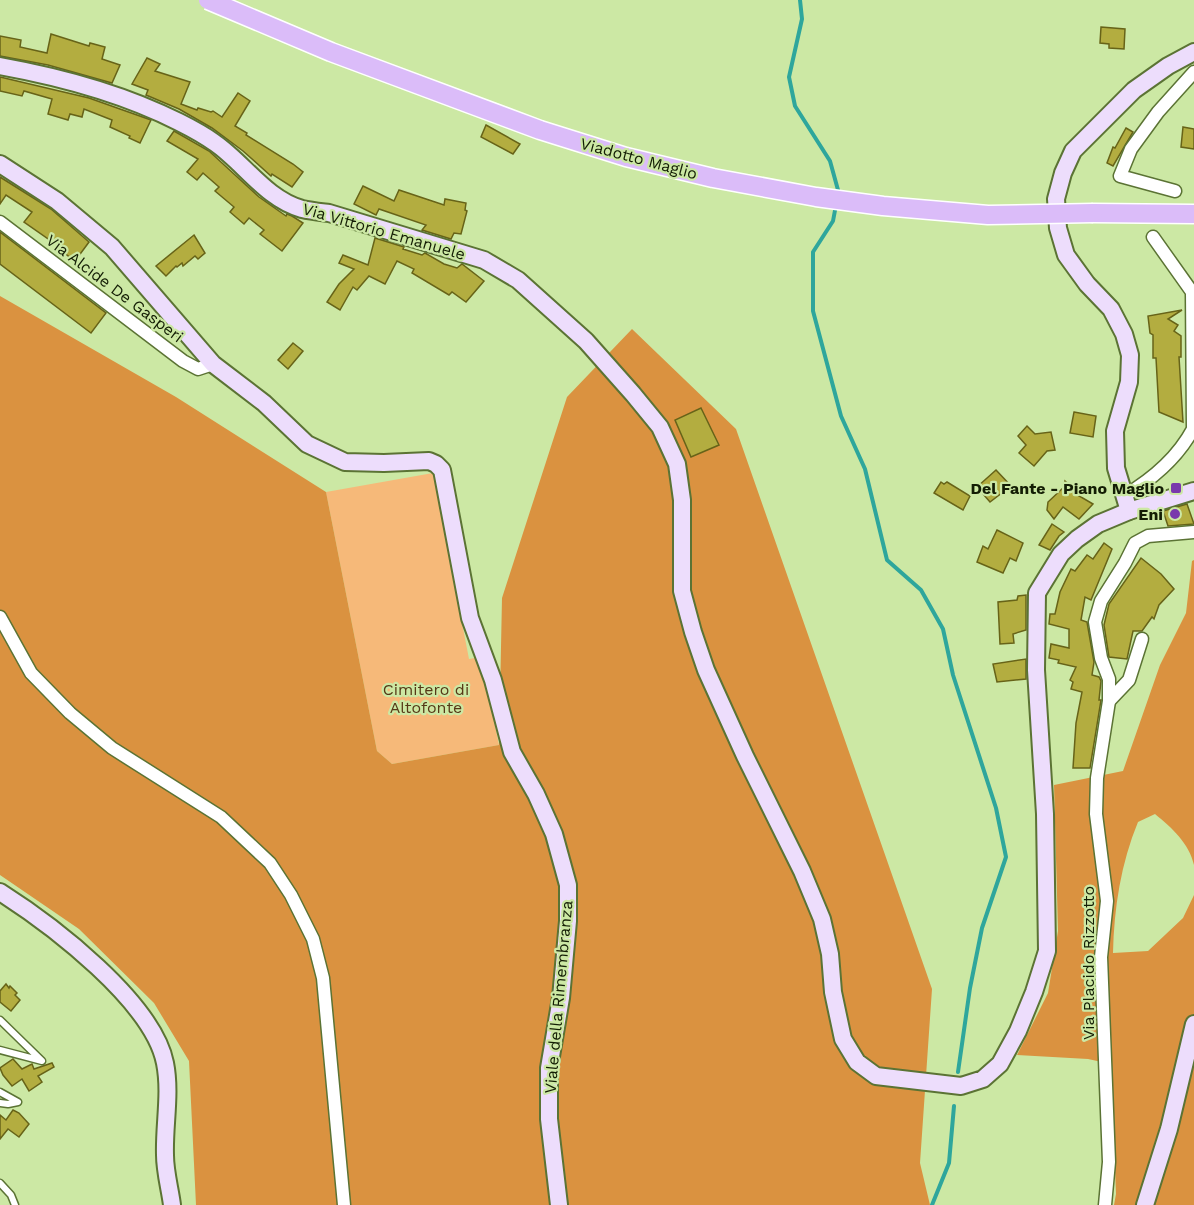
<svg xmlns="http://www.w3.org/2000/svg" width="1194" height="1205" font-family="'Work Sans',sans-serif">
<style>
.green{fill:#f6b979}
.forest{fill:#da9240}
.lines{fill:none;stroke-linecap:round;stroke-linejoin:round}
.stream{stroke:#2ea69c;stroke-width:4}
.building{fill:#b3ad40;stroke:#676318;stroke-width:1.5}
.lane-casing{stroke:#5b7334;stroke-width:9}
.street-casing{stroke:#5b7334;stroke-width:15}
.secondary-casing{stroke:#5b7334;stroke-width:20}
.primary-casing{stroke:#fff;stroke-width:21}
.lane{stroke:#fff;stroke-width:6}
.street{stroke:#fff;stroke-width:12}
.secondary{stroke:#edddfc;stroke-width:16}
.primary{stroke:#dbbcf9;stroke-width:18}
.primary-bridge-casing{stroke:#fff;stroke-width:21;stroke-linecap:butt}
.primary-bridge{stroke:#dbbcf9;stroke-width:18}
.poi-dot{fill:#7938ac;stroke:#cce8a4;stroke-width:2}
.labels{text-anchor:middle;stroke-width:4.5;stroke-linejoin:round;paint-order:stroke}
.street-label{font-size:16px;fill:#131d04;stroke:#cce8a4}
.poi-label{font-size:16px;font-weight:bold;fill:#131d04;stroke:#cce8a4;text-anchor:end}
.park-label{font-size:16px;fill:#563817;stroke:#cce8a4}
</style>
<rect width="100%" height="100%" fill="#cce8a4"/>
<!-- green -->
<polygon class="green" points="433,473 469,659 481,657 499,745 392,764 377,751 326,492"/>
<!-- forest -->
<g class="forest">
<polygon points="0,296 176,397 326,492 377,751 392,764 499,745 502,598 567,397 632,329 736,429 932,989 920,1163 930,1205 196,1205 189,1061 154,1003 79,929 0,875"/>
<path d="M1194,560V865C1189,843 1172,828 1155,814L1138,822C1121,863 1114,908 1113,953L1148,951L1183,918L1194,895V1205H1114L1116,1194L1111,1064L1088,1059L1017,1055L1048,993L1058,931L1054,785L1123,771L1160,665L1186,613L1192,561Z"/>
</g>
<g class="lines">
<!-- stream -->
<g class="stream">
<polyline points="800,0 802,19 789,77 795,106 830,161 838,190 837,195"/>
<polyline points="836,205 833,221 813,252 813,311 841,416 865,469 887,560 921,590 943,629 953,675 996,808 1006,857 982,928 970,988 958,1072"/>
<polyline points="932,1205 949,1163 954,1106"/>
</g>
</g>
<!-- building -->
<g class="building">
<polygon points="1101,27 1125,29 1124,49 1109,48 1109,44 1100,43"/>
<polygon points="51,34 89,46 90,43 105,47 102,59 120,65 112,83 48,65 0,56 0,36 21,40 20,47 47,53"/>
<polygon points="147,58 160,64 155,71 190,82 181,104 197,110 198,108 211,112 213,111 222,117 238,93 250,101 235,126 247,133 246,135 293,164 303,172 292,187 272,174 271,176 243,151 212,128 179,109 146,95 148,90 132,84"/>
<polygon points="0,77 89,98 151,120 140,143 129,138 130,136 110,127 112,120 84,109 82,117 70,114 68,120 48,114 52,99 24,91 22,96 0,91"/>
<polygon points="486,125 520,144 513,154 481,137"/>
<polygon points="1183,127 1194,129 1194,149 1181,147"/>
<polygon points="1126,128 1133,132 1113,166 1107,163 1113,147 1115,148"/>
<polygon points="174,131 209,151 259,197 286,216 287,214 292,216 303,223 282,251 260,234 264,230 249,218 244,224 230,212 234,207 215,191 219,187 203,173 197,180 187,172 198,159 167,141"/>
<polygon points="0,177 51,209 89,242 75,261 60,250 61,248 24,222 32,212 6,195 0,204"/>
<polygon points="363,186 394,201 399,190 444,205 445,199 466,203 465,210 467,211 461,234 454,233 451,239 422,230 426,225 379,209 376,215 354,204"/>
<polygon points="0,232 106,313 91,333 0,264"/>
<polygon points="194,235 205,253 198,259 195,256 183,266 182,263 177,267 176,266 166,276 156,266"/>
<polygon points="375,238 404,247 403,249 422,255 425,253 444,264 457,268 462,264 484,281 466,302 452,292 449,295 412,273 414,269 397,261 385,284 369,276 357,290 353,287 340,310 327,302 339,284 354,269 339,263 343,255 368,265"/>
<polygon points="1182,310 1168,319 1178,325 1174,331 1181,336 1181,357 1179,357 1183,422 1159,412 1156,358 1153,358 1153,335 1150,333 1148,316"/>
<polygon points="293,343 303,351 288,369 278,360"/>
<polygon points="701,408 719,445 691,457 675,420"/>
<polygon points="1074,412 1096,416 1093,437 1070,433"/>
<polygon points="1027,426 1035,434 1051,432 1055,450 1047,451 1034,466 1019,453 1026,445 1018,436"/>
<polygon points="996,470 1011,486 990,502 977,487"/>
<polygon points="1065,481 1077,491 1074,493 1093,504 1079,519 1063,507 1054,519 1047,510 1048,502 1064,487"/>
<polygon points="941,482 944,484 947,482 970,496 963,510 934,493"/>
<polygon points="1187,504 1194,524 1168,526 1163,511"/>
<polygon points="1052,524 1064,532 1059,536 1050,550 1039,545"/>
<polygon points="997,530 1023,543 1016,561 1010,558 1003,573 977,562 983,546 988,549"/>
<polygon points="1104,543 1112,549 1091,600 1085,597 1081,620 1087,622 1094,662 1092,675 1099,677 1101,681 1099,700 1101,700 1090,768 1073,768 1076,723 1082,692 1071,689 1073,682 1070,680 1076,667 1058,663 1059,660 1049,658 1051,644 1069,648 1069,629 1049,624 1050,614 1055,614 1060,592 1071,569 1075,571 1087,555 1093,559"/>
<polygon points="1141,558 1161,574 1174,589 1159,605 1154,619 1152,617 1142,631 1133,631 1127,659 1109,657 1104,625 1109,604"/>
<polygon points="1026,595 1026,630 1013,634 1014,643 1000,644 998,602 1017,600 1018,596"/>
<polygon points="1026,659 1026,679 997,682 993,664"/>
<polygon points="6,984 9,988 10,986 17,993 15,995 20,1000 11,1011 0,1002 0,991"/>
<polygon points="13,1059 22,1069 32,1064 34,1069 52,1063 54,1067 38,1076 42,1082 29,1091 22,1079 12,1086 3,1075 0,1068"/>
<polygon points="13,1110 19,1113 29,1124 19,1137 8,1129 0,1139 0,1115 6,1120"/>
</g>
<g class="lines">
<!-- lane casing -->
<g class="lane-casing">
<g id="lane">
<polyline points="0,1020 42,1061 0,1050"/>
<polyline points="0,1092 18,1102 8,1104 0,1103"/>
<polyline points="0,1183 11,1195 15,1205"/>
</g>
</g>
<!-- street casing -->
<g class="street-casing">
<g id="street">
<polyline points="1175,191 1120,176 1131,149 1158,112 1194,72"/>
<polyline points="0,222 183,361 198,369 213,364"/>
<path d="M1124,496C1151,480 1178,457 1193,429L1192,292L1153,237"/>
<polyline points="0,617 31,673 70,713 112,748 221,817 270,863 291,895 313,939 323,978 344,1205"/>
<polyline points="1109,701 1129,680 1142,639"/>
<polyline points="1105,1205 1109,1162 1101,957 1107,901 1096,814 1097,778 1109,701 1109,679 1101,658 1095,622 1101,601 1125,563 1135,543 1148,536 1194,532"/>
</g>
</g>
<!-- secondary casing -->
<g class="secondary-casing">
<g id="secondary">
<path d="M0,66C61,77 124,94 179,122C191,128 204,135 215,143C244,163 266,199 302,209C311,211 321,212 329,213L484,260L518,280L586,341L633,394L660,427L677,464L682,500V591L693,632L706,670L745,756L802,871L822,919L830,954L833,992L843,1039L857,1062L876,1076L961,1086L983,1079L1000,1064L1018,1031L1034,992L1047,951L1045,814L1036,670L1037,593L1061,554L1077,539L1098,524L1129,511L1194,491"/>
<polyline points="0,164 57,201 112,247 213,364 264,403 307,444 345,462 384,463 429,461 436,464 442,470 470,618 493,680 512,752 536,794 554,834 568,885 568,921 561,998 549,1068 549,1119 559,1205"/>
<polyline points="1129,511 1116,468 1115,431 1129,382 1130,355 1124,334 1111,309 1087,284 1066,255 1058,228 1056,199 1063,173 1073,151 1134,90 1168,66 1194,52"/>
<path d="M0,892C52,925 153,1002 165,1063C171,1093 164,1125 165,1155C165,1172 170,1189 172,1205"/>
<polyline points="1145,1205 1169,1129 1194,1024"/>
</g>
</g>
<!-- primary casing -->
<g class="primary-casing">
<polyline id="primary" points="1093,213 1194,214"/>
</g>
<!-- lane -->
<use href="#lane" class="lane"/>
<!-- street -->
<use href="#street" class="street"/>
<!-- secondary -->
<use href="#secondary" class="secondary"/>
<!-- primary -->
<use href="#primary" class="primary"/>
<!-- primary-bridge casing -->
<g class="primary-bridge-casing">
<polyline id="primary-bridge" points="208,0 331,52 540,130 626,157 713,178 816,197 883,206 988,215 1093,213"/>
</g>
<!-- primary-bridge -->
<use href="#primary-bridge" class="primary-bridge"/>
</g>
<!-- markers -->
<g class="poi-dot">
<rect x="1170" y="482" width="12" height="12" rx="3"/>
<circle cx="1175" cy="514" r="6"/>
</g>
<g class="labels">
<!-- street labels -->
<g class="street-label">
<text transform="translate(639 158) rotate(15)" y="6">Viadotto Maglio</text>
<text transform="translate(384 231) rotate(16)" y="6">Via Vittorio Emanuele</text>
<text transform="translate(115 288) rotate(37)" y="6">Via Alcide De Gasperi</text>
<text transform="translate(1088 963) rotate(-90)" y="6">Via Placido Rizzotto</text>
<text transform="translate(558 997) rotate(-85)" y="6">Viale della Rimembranza</text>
</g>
<!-- poi labels -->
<g class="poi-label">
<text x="1164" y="494">Del Fante - Piano Maglio</text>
<text x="1163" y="520">Eni</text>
</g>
<!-- park labels -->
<g class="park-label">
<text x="426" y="695">Cimitero di<tspan x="426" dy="18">Altofonte</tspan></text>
</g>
</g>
</svg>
